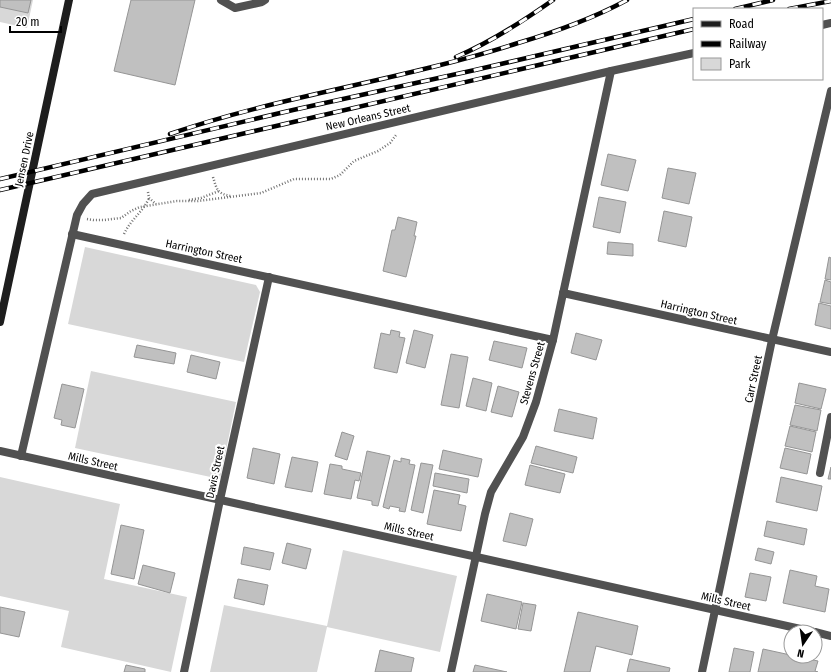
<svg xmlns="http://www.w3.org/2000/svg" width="831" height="672" font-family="'Fira Sans Condensed',sans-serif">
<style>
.green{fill:#d8d8d8}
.building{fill:#c0c0c0;stroke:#959595}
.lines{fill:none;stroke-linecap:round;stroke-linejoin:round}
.path{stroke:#737373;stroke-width:2.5;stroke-dasharray:1 2;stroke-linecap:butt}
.service{stroke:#515151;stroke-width:8}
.minor{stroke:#515151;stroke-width:8}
.secondary{stroke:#1e1e1e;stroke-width:8}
.rail-casing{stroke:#000;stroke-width:4.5}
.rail{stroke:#fff;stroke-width:3;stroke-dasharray:9;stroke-linecap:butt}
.labels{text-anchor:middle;stroke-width:4;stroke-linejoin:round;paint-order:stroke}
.street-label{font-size:11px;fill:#000;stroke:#fff}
</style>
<rect width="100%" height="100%" fill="#fff"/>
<!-- green -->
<g class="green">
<polygon points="0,0 33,0 27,28 0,22"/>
<polygon points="85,247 256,285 260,292 244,362 68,324"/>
<polygon points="91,371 236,402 220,479 75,448"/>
<polygon points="0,477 120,504 104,579 187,597 171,672 61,647 69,611 0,596"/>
<polygon points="343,550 457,576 440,652 327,627 317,672 210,672 224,605 327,626"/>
</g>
<!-- building -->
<g class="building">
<polygon points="0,0 31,0 28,13 0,7"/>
<polygon points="131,0 195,0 175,85 114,71"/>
<polygon points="608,154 636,160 628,191 601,185"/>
<polygon points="668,168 696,173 689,204 662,198"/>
<polygon points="599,197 626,202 620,233 593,227"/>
<polygon points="664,211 692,217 686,247 658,241"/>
<polygon points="398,217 417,222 414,236 416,236 406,277 383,271 392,230 395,230"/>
<polygon points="608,242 633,244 633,256 607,254"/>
<polygon points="829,257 831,258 831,280 825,279"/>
<polygon points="825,280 831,282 831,304 820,302"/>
<polygon points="819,303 831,306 831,329 815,325"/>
<polygon points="391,330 400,332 399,337 405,338 397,373 374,368 381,333 390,335"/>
<polygon points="414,330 433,335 425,368 406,363"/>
<polygon points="576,333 602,340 596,360 571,353"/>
<polygon points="494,341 527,348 522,368 489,360"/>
<polygon points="137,345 176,353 174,364 134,357"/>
<polygon points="451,354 468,357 459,408 441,405"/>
<polygon points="191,355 220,362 216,379 187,372"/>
<polygon points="473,378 492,383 486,411 466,406"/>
<polygon points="799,383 826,389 821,409 795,403"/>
<polygon points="62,384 84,389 75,428 61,425 62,420 54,418"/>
<polygon points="498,386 519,392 512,417 491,412"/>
<polygon points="795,405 821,410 817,431 790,425"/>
<polygon points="559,409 597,418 593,439 554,431"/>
<polygon points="790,426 816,432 812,452 785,446"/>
<polygon points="342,432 354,436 347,460 335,456"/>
<polygon points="536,446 577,457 573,473 531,463"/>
<polygon points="253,448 280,454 274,484 247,478"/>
<polygon points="785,448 811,454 807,474 780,468"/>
<polygon points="443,450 482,459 478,477 439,469"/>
<polygon points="367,451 390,456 378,506 372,505 372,501 357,498"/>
<polygon points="292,457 318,462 312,492 285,487"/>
<polygon points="401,458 410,460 409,464 415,465 405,512 399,511 400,508 390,506 389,509 383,507 394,460 401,462"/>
<polygon points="421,463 433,465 423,513 411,510"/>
<polygon points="330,464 342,466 342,469 361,473 359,481 355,480 351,499 324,494"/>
<polygon points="530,465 565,474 560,493 525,485"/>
<polygon points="831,467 831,479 828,479"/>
<polygon points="435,473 469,479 467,493 433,486"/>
<polygon points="781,477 822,486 817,511 776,502"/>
<polygon points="434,490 460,495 458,504 466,506 461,531 427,524"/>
<polygon points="510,513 533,519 526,546 503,541"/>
<polygon points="767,521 807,529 804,545 764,536"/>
<polygon points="121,525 144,530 134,579 111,574"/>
<polygon points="287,543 311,549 306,569 282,563"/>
<polygon points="244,547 274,553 270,570 241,564"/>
<polygon points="758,548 774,552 771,564 755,560"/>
<polygon points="143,565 175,573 170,593 138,584"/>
<polygon points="790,570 817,576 815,586 829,589 825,612 783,603"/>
<polygon points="750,573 771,577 766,601 745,597"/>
<polygon points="238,579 268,585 264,605 234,598"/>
<polygon points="487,594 522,602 516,629 481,621"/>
<polygon points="523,603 536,605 531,631 518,629"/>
<polygon points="0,607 25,612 19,637 0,633"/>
<polygon points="578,612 638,626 632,655 596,646 590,672 564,672"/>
<polygon points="734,648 754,652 750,672 729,672"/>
<polygon points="763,649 818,661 815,671 818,672 758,672"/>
<polygon points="380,650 414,658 411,672 375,672"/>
<polygon points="630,659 670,668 669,672 627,672"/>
<polygon points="126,665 145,669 145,672 124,672"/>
<polygon points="475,665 507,672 473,672"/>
</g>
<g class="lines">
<!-- path -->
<g class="path">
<path d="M213,177C217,190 217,193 230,196"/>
<polyline points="148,192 149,198 156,204"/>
<polyline points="189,200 201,198 219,191"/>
<polyline points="87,219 93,220 104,220 121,218 131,211 140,207 177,201 198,201 261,193 294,179 331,179 340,175 354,161 378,151 390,143 396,135"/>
<path d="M124,234C131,219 143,212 149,198"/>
</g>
<!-- service -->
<g class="service">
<polyline points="221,0 235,8 262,2 265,0"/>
<polyline points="820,473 831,417"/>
</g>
<!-- minor -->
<g class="minor">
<polyline points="822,25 831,23"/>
<polyline points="72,234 553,340"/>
<polyline points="563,293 831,352"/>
<polyline points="0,451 814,632"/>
<polyline points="21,456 77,215 83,204 92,194 611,71 694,53"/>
<polyline points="815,632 831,636"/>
<polyline points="184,672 220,500 269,277"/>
<polyline points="451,672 485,514 491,492 523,437 536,402 553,340 611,71"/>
<polyline points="702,672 772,340 831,91"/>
</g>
<!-- secondary -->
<polyline class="secondary" points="0,322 69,0"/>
<!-- rail casing -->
<g class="rail-casing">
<g id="rail">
<polyline points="735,9 773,0"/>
<polyline points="789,9 831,1"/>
<path d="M456,57C491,42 522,22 553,0"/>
<path d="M170,134C283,95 403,80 518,43C555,32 592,19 627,0"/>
<polyline points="0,179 293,110 475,70 694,19"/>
<polyline points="0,190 694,29"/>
</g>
</g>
<!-- rail -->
<use href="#rail" class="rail"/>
</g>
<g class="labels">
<!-- street labels -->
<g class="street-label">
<text transform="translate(368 117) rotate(-13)" y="4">New Orleans Street</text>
<text transform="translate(24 159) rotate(-78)" y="4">Jensen Drive</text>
<text transform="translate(204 251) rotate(12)" y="4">Harrington Street</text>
<text transform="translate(699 312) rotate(13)" y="4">Harrington Street</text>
<text transform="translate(532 373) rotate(-74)" y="4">Stevens Street</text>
<text transform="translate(753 379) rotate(-78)" y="4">Carr Street</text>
<text transform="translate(93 461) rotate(13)" y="4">Mills Street</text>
<text transform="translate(215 472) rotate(-78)" y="4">Davis Street</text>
<text transform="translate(409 531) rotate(13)" y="4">Mills Street</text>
<text transform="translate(726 601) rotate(13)" y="4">Mills Street</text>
</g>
</g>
<!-- legend -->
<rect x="693" y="8" width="130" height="72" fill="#ffffff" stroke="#999999"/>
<rect x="701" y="21" width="20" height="6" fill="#1e1e1e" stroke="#999999"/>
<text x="729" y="28" font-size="12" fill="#000000">Road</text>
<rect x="701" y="41" width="20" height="6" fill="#000000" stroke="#999999"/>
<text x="729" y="48" font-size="12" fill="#000000">Railway</text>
<rect x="701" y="58" width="20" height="12" fill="#d8d8d8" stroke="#999999"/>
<text x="729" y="68" font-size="12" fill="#000000">Park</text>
<!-- north arrow -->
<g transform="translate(803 644) rotate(193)"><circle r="19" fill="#ffffff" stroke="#999999"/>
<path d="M0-3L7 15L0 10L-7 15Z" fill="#000000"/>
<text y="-6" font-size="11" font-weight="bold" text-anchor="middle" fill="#000000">N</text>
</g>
<!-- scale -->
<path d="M10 26v6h51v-6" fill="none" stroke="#000000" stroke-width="2"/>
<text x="16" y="26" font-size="12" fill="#000000" stroke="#ffffff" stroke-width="3" paint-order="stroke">20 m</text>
</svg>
